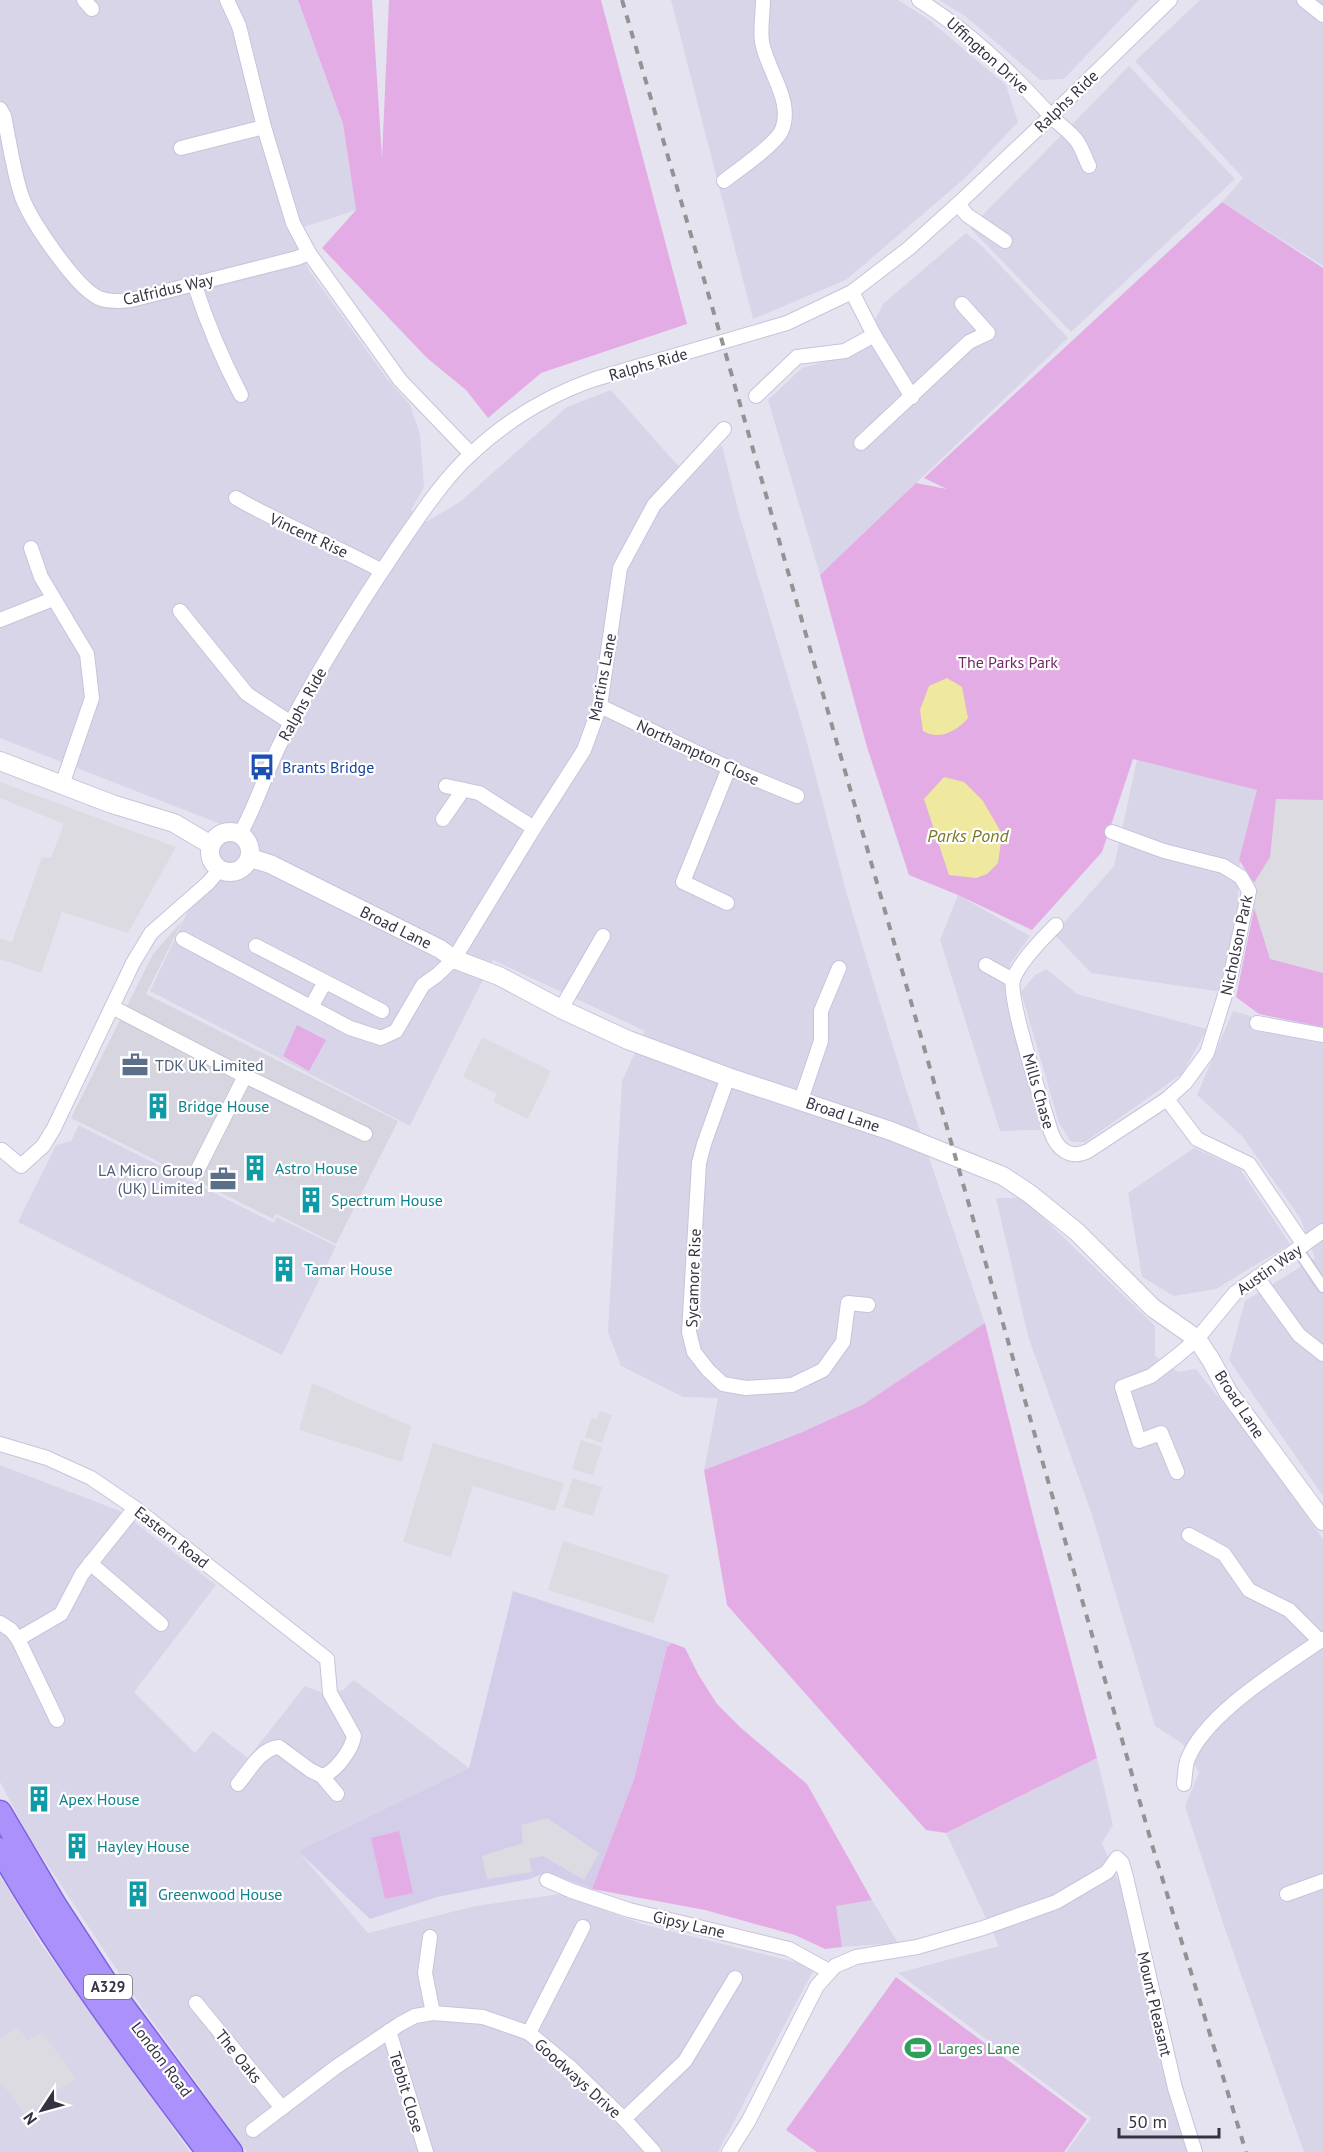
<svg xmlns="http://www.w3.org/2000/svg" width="1323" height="2152" font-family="'PT Sans',sans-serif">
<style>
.residential{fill:#d9d5e9}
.industrial{fill:#d6d5e0}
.education{fill:#d4cdea}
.green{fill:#e4ace5}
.parking{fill:#dcdbe1}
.water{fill:#eee99f}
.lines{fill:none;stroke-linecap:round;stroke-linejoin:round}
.pedestrian-casing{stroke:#c7c3da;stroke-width:13}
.minor-casing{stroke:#c7c3da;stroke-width:16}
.tertiary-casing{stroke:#c7c3da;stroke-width:20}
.primary-casing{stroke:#7e62e0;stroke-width:25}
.pedestrian{stroke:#fff;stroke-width:10}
.minor{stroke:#fff;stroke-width:14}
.tertiary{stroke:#fff;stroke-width:18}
.primary{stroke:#ab91fb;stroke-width:22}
.rail{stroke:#939393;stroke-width:4;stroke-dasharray:8 8;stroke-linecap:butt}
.labels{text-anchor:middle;stroke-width:4.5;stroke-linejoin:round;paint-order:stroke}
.shield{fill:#fff;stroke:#72707b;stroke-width:1.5}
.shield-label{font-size:15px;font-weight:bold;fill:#353342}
.street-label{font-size:16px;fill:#353342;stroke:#fff}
.park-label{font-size:16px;fill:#722967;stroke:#fff}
.transit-label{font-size:16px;fill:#164399;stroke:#fff;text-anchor:start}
.service-label{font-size:16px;fill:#4e5e75;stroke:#fff;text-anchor:start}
.culture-label{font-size:16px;fill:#0d838f;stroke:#fff;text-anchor:start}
.leisure-label{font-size:16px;fill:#27864d;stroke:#fff;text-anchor:start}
.water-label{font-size:18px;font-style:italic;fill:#7c7827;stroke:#fff}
</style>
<rect width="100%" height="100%" fill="#e6e3f1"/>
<!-- residential -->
<g class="residential">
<polygon points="0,0 298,0 343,124 356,210 289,232 309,270 385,376 410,405 420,434 424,487 411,510 426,522 461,501 567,407 611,390 688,477 722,445 738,510 805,735 846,891 905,1086 985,1324 864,1404 800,1433 704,1470 718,1398 683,1397 621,1366 608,1332 622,1081 645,1031 493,960 410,1126 150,991 228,827 0,738"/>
<polygon points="671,0 898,0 928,19 1006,85 1018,122 965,178 846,280 753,319"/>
<polygon points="939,0 1139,0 1064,79 1040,80 965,16"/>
<polygon points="1200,0 1323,0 1323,266 1222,202 1243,178 1135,61"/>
<polygon points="1129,66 1235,179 1071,332 970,228"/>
<polygon points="966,233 983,247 1068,338 820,575 768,400 802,368 858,352 883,304"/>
<polygon points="1137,760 1258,790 1236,879 1238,887 1238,904 1222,992 1091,973 1054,934 1114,866"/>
<polygon points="958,895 1030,936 1010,964 1005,991 1042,1130 1000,1131 940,940"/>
<polygon points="1046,969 1077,994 1207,1029 1182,1074 1085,1142 1071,1142 1059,1123 1021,992 1035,975"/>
<polygon points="1233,1011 1251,1016 1251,1030 1323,1042 1323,1496 1229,1360 1245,1301 1315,1258 1300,1218 1242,1136 1197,1095"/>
<polygon points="79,1125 274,1223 277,1217 336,1246 282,1355 18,1222 56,1145 71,1141"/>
<polygon points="1194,1148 1240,1169 1290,1244 1216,1289 1174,1296 1142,1277 1128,1193"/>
<polygon points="996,1198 1023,1198 1155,1326 1155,1356 1178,1372 1196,1369 1243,1428 1323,1539 1323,2152 1304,2152 1224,1926 1185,1806 1199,1773 1183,1744 1155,1726 1092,1515 1028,1336"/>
<polygon points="0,1465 120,1511 216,1585 134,1692 195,1753 213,1731 248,1758 305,1686 323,1693 343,1690 354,1680 469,1768 298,1851 368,1933 475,1906 560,1894 642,1924 815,1967 718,2152 247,2152 141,2006 29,1837 0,1782"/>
<polygon points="1097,1758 1113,1825 1102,1843 1120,1885 1168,2088 1190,2152 1066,2152 1091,2118 898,1973 999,1946 946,1833"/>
<polygon points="0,1875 41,1944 190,2152 0,2152"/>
<polygon points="872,1900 898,1943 842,1947 835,1906"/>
</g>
<!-- industrial -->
<polygon class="industrial" points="183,920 146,994 398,1121 336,1244 276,1214 273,1219 71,1118 153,954"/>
<!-- education -->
<polygon class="education" points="513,1591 672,1643 667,1647 634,1779 592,1889 546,1872 530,1879 437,1897 370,1919 298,1851 469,1768"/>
<!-- green -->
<g class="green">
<polygon points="298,0 372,0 382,158 389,0 601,0 687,324 541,373 488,418 466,390 427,358 322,248 356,210 343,124"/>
<polygon points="1222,202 1323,268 1323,1027 1259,1014 1236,997 1258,889 1239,860 1257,790 1133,759 1102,852 1032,930 958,895 909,875 867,747 820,575 916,483 947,489 924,478"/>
<polygon points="297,1025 326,1040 309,1071 283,1056"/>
<polygon points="985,1323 1035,1524 1097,1758 946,1833 926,1830 727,1605 704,1470 800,1433 864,1404"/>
<polygon points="672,1643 685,1648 698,1674 717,1704 741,1728 807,1784 872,1900 836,1906 842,1947 825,1949 795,1935 705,1910 592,1889 634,1779 667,1647"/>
<polygon points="399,1831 413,1893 385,1899 371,1838"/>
<polygon points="896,1977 1087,2119 1064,2152 817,2152 786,2130"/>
</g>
<!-- parking -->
<g class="parking">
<polygon points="0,782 176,847 128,933 62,912 41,973 0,959 0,938 12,942 42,857 51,858 64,824 0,798"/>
<polygon points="1276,799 1323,800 1323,973 1270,959 1249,891 1270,857"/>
<polygon points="482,1037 551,1071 528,1119 493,1102 497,1094 463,1077"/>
<polygon points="312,1383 411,1426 402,1462 299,1430"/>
<polygon points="600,1411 612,1415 602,1443 585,1437 591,1418 597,1419"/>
<polygon points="581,1440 602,1447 593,1475 572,1469"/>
<polygon points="433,1443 564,1483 555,1511 473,1486 451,1557 403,1542"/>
<polygon points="573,1478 602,1487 593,1516 563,1507"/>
<polygon points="563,1541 669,1575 653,1623 548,1590"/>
<polygon points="547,1818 599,1853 584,1880 543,1856 529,1859 532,1872 487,1879 482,1856 523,1843 521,1825"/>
<polygon points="17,2026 28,2041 42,2032 76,2078 25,2115 0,2081 0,2039"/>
</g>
<!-- water -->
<g class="water">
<path d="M947,678L962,687L968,718C957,731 939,741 923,731L920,710L929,686Z"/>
<polygon points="944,777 964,782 983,801 1002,834 998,863 987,874 976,878 949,875 924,799"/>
</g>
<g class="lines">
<!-- pedestrian casing -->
<g class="pedestrian-casing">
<polyline id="pedestrian" points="1302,1256 1323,1287"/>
</g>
<!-- minor casing -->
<g class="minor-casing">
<g id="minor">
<polyline points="84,0 92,9"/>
<polyline points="227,0 239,26 264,127 293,223 309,253 400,380 471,454"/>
<path d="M919,0C972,34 1008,69 1050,115C1058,124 1070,131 1077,141C1082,148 1085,158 1089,166"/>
<polyline points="1304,0 1323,15"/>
<path d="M0,109L4,116C9,140 14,175 22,197C31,221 76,288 99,298C109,302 120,301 131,300L297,258L309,253"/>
<polyline points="181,148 264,127"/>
<path d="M724,181C738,170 773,146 781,132C795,102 767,71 762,42C760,29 763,13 763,0"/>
<polyline points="958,204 967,215 1005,241"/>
<path d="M194,283C207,323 222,359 241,395"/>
<polyline points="852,292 874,335 912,397"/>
<polyline points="756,396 797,357 845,351 874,335"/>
<polyline points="861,443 969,342 988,333 962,304"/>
<path d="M236,498C283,525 334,545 382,571"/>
<polyline points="31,548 41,577 87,654 92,698 62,785"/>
<polyline points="180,611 247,694 291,723"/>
<polyline points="0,620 53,599"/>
<polyline points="600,706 729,768 797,796"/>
<polyline points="446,786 479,793 534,828"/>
<polyline points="443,819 463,790"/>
<path d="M240,834C256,806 265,775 279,746C313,677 355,611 398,547C421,514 442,481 471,454C507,420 549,395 595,379L787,323L852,292L908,249L958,204L1051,116L1170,0"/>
<polyline points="727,903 683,882 729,768"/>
<path d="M1056,925C1044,937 1018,964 1013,980C1008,1000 1043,1105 1051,1132C1057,1149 1070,1160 1088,1151L1167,1099L1185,1083L1207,1053L1230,979L1249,891L1241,877L1223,866L1164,851L1112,832"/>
<polyline points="183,939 350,1028 381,1038 396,1031 423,985 437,975 454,959 534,828 584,750 600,706 620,568 654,505 724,429"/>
<polyline points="256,946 382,1011"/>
<polyline points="986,965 1013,980"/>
<polyline points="112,1007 245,1076 365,1134"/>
<polyline points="311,1007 325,982"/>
<polyline points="561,1009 603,936"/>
<polyline points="1257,1023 1323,1035"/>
<polyline points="728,1077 704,1144 699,1163 689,1332 694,1352 708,1370 723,1384 746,1388 792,1385 823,1370 843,1342 848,1303 868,1305"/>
<polyline points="1167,1099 1197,1139 1249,1164 1304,1245"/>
<polyline points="801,1100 821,1041 821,1011 839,968"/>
<polyline points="2,1150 21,1166 43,1146 54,1128 133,963 151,933 208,883 220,869"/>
<polyline points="199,1167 245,1076"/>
<polyline points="1257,1277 1299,1335 1323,1354"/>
<path d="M0,1444L47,1458L91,1478L135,1508L327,1659L330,1693L354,1736C352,1749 336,1772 322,1776"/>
<polyline points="1177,1472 1161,1433 1139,1441 1122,1387 1151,1376 1177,1356 1197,1339 1235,1293 1323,1231"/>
<polyline points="1189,1535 1224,1554 1249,1590 1289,1610 1320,1641"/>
<polyline points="90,1563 161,1624"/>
<polyline points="0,1623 11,1630 18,1639 57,1720"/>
<polyline points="18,1639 61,1614 82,1574 135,1508"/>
<path d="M238,1784C249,1771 261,1748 279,1747L310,1770L322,1776L337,1794"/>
<path d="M1184,1784C1185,1777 1185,1768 1187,1761C1204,1714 1283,1667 1323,1639"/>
<polyline points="547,1880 572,1891 629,1910 789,1949 829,1971"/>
<polyline points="1287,1894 1323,1881"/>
<polyline points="430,1937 425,1973 433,2013"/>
<polyline points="196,2003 282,2108"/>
<polyline points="389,2031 426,2152"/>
<polyline points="529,2033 583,1927"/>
<polyline points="624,2119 685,2061 735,1978"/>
<polyline points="253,2130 336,2067 400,2024 415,2016 433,2013 483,2017 529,2033 571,2068 624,2119 654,2152"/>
<polyline points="729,2152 748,2122 817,1986 835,1966 856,1957 917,1947 983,1928 1056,1902 1107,1872 1117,1858 1122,1863 1126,1877 1175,2088 1195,2152"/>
</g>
</g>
<!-- tertiary casing -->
<g class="tertiary-casing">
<g id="tertiary">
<polyline points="0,761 112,804 174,823 211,845"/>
<circle cx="230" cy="852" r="20"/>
<polyline points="250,858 270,864 440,949 454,959 499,976 561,1009 628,1040 728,1077 891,1131 1003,1176 1030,1194 1077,1232 1153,1308 1197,1339 1211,1360 1228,1392 1323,1521"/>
</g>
</g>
<!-- primary casing -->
<g class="primary-casing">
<g id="primary">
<polyline points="0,1812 55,1905 108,1986 231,2152"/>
<path d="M0,1849C61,1956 134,2054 208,2152"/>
</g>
</g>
<!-- pedestrian -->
<use href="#pedestrian" class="pedestrian"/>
<!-- minor -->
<use href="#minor" class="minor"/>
<!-- tertiary -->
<use href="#tertiary" class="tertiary"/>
<!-- primary -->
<use href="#primary" class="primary"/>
<!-- rail -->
<polyline class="rail" points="622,0 718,327 1153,1848 1246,2152"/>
</g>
<!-- icons -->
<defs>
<g id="bus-bare" transform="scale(2.07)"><path d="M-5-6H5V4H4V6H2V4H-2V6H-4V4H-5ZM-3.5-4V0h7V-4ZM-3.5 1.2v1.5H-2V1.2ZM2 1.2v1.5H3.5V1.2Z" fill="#1a4fb4" stroke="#fff" stroke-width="2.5" paint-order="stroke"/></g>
<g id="office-bare" transform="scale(2.07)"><path d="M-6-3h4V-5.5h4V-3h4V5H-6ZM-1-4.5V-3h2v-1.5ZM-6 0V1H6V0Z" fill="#5c6f8a" stroke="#fff" stroke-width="2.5" paint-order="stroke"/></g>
<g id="building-bare" transform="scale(2.07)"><path d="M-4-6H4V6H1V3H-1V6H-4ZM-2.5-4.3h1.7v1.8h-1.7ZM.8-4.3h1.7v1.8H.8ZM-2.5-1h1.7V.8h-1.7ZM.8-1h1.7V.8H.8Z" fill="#0f9aa8" stroke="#fff" stroke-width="2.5" paint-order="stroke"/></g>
<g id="stadium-bare" transform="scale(2.07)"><path d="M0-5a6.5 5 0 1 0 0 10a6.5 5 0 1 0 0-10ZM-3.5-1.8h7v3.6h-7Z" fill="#2e9e5b" stroke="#fff" stroke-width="2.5" paint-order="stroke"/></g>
</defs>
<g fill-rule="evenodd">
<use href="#bus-bare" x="262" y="767"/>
<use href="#office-bare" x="135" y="1065"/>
<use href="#building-bare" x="158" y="1106"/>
<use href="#building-bare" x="255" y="1168"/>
<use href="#office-bare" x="223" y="1179"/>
<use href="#building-bare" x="311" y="1200"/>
<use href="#building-bare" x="284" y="1269"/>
<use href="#building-bare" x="39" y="1799"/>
<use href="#building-bare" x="77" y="1846"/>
<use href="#building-bare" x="138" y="1894"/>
<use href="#stadium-bare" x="918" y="2048"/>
</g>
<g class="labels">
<!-- shield labels -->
<rect class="shield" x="84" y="1975" width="48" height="24" rx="4.5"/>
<g class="shield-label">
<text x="108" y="1992">A329</text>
</g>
<!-- street labels -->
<g class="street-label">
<text transform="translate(988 55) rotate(42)" y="6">Uffington Drive</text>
<text transform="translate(1066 101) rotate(-44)" y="6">Ralphs Ride</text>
<text transform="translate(168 289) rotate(-13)" y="6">Calfridus Way</text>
<text transform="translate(648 364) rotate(-16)" y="6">Ralphs Ride</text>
<text transform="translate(309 535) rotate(25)" y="6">Vincent Rise</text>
<text transform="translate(602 677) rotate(-79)" y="6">Martins Lane</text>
<text transform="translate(302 704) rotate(-61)" y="6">Ralphs Ride</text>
<text transform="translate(698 752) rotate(25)" y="6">Northampton Close</text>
<text transform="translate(396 927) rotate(26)" y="6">Broad Lane</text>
<text transform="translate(1236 945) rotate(-78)" y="6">Nicholson Park</text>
<text transform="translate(1039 1091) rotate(74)" y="6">Mills Chase</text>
<text transform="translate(843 1114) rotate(19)" y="6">Broad Lane</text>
<text transform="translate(1269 1269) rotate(-35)" y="6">Austin Way</text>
<text transform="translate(693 1278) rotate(-88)" y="6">Sycamore Rise</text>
<text transform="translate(1240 1404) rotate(57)" y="6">Broad Lane</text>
<text transform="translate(172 1537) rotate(38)" y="6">Eastern Road</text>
<text transform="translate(689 1924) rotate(13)" y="6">Gipsy Lane</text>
<text transform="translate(1155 2004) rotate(77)" y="6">Mount Pleasant</text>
<text transform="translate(239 2056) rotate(51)" y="6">The Oaks</text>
<text transform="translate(162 2059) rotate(53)" y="6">London Road</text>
<text transform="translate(578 2078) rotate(42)" y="6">Goodways Drive</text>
<text transform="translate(407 2092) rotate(73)" y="6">Tebbit Close</text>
</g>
<!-- park labels -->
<g class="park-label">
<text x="1008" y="668">The Parks Park</text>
</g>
<!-- transit labels -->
<g class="transit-label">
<text x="282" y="773">Brants Bridge</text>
</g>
<!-- service labels -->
<g class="service-label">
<text x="155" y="1071">TDK UK Limited</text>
<text x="203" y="1176" text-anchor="end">LA Micro Group<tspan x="203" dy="18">(UK) Limited</tspan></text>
</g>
<!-- culture labels -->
<g class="culture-label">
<text x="178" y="1112">Bridge House</text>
<text x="275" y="1174">Astro House</text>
<text x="331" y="1206">Spectrum House</text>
<text x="304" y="1275">Tamar House</text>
<text x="59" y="1805">Apex House</text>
<text x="97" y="1852">Hayley House</text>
<text x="158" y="1900">Greenwood House</text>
</g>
<!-- leisure labels -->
<g class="leisure-label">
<text x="938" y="2054">Larges Lane</text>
</g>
<!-- water labels -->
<g class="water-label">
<text x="968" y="842">Parks Pond</text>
</g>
</g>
<!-- north arrow -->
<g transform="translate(42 2110) rotate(234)" stroke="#ffffff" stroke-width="4.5" paint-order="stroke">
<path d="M0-4.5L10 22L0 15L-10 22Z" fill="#353342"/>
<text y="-9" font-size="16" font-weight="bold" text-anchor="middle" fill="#353342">N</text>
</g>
<!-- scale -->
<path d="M1119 2128v9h100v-9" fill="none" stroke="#353342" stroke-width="3"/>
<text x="1128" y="2128" font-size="18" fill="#353342" stroke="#ffffff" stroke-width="4.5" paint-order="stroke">50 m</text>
</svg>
